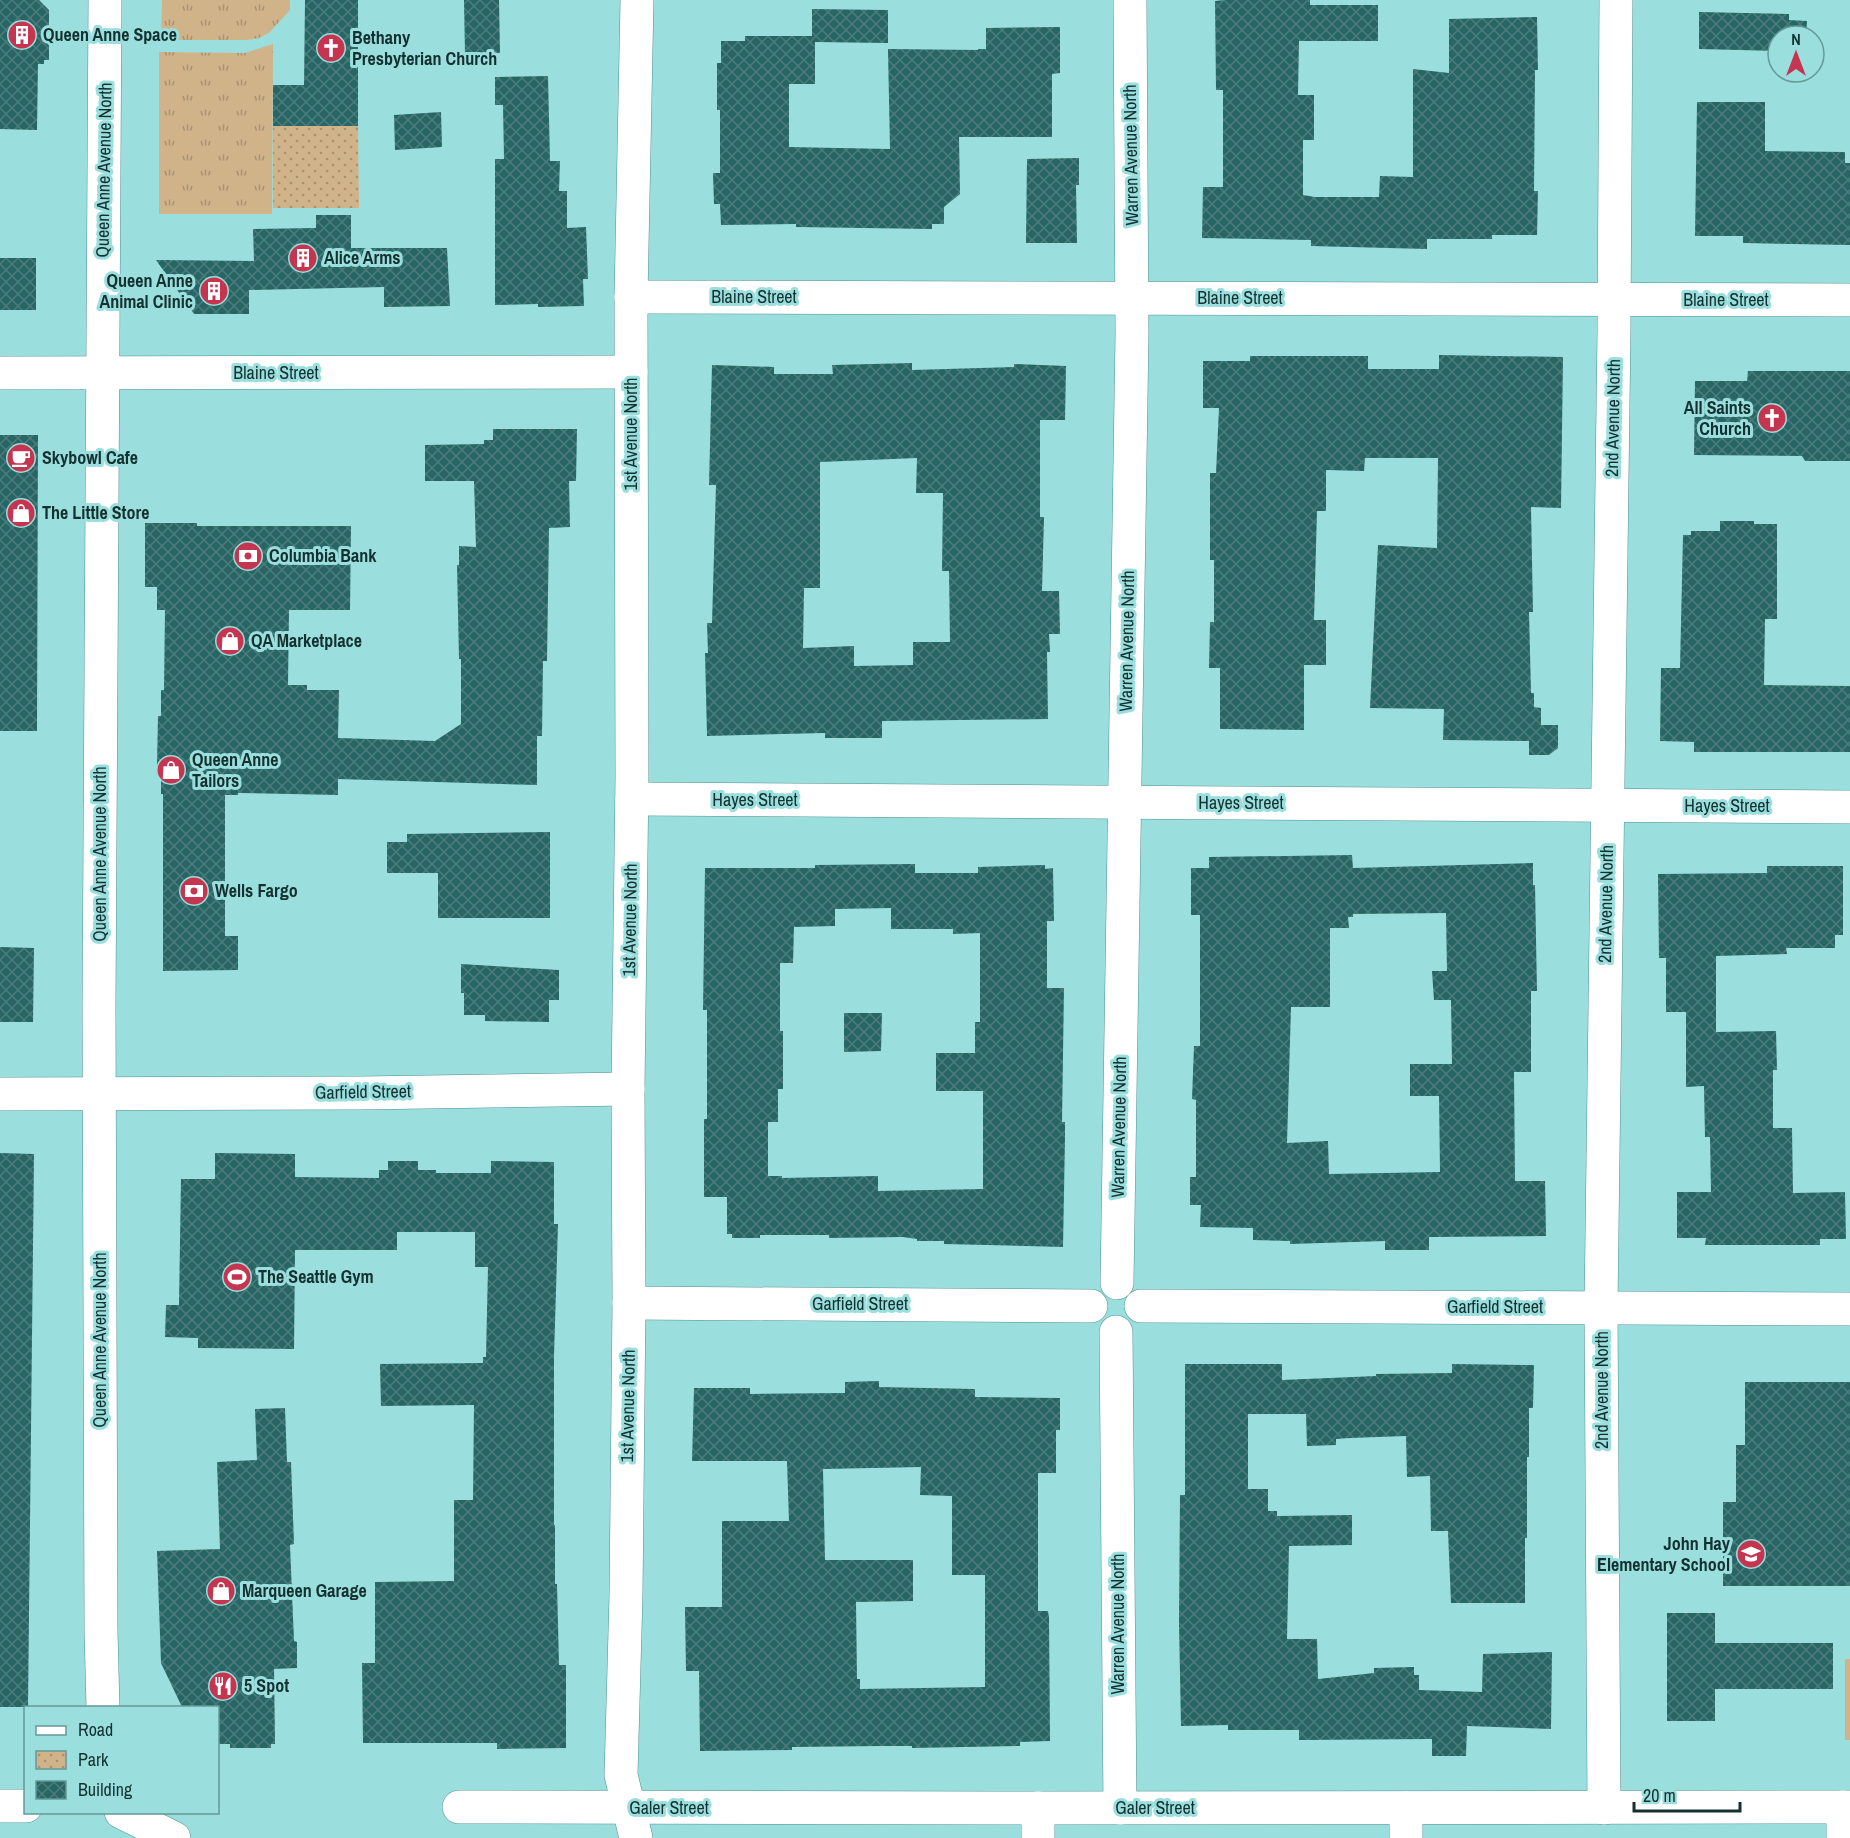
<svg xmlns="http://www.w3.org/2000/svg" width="1850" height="1838" font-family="'Archivo Narrow',sans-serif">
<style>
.grass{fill:url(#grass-tufts)}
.park{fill:url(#park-dots)}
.pitch{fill:#d1b38a}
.building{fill:url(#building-cross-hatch);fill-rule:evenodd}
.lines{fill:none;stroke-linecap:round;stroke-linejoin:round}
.minor-casing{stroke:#4d9190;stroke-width:34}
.tertiary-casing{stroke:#4d9190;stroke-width:34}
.secondary-casing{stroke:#4d9190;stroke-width:34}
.minor{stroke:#fff;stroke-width:33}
.tertiary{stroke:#fff;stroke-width:33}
.secondary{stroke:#fff;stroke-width:33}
.labels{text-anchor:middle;stroke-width:6;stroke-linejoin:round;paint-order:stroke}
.poi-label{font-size:18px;font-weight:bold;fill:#143030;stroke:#9adfde;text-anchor:start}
.street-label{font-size:18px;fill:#143030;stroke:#9adfde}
</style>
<defs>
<pattern id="grass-tufts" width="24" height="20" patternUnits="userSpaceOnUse" patternTransform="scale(1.5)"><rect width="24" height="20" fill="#d1b38a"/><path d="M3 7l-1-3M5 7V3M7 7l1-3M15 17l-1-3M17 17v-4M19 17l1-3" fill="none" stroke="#a89271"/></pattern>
<pattern id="park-dots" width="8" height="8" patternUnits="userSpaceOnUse" patternTransform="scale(1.5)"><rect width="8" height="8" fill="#d1b38a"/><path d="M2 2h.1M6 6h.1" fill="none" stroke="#a89271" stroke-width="1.8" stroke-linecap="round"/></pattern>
<pattern id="building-cross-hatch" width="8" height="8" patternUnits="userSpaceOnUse" patternTransform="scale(1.5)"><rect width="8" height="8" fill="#286565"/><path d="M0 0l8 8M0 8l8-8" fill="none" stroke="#4c7c7c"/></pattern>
</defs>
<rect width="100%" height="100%" fill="#9adfde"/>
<!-- grass -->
<g class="grass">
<polygon points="162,0 290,0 290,10 269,33 259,38 248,40 161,40"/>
<polygon points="273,44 272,214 159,214 159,52 245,53"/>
</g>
<!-- park -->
<polygon class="park" points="273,126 358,126 359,208 273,208"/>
<!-- pitch -->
<rect class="pitch" x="1845" y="1659" width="5" height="81"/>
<!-- building -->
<g class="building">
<polygon points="0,0 39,0 49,10 49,60 44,60 44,64 38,64 37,130 0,129"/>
<polygon points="305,0 358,0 358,126 273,126 273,85 304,85"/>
<polygon points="464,0 499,0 500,53 465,54"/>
<polygon points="1225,0 1310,0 1310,5 1378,5 1378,41 1299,41 1298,95 1314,95 1314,140 1303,140 1303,195 1315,197 1379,197 1380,176 1413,177 1413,69 1449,73 1449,19 1537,17 1538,70 1535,70 1534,191 1538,191 1537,235 1492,235 1492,239 1427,239 1427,249 1311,246 1311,240 1202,238 1203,187 1223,187 1223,90 1216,90 1215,1"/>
<polygon points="812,9 888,10 888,43 815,42 815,84 789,84 789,147 890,149 888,49 978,50 978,49 986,49 986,28 1060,27 1060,73 1052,74 1052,137 959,137 960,194 944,207 944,224 932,224 932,229 796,227 796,224 721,225 720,204 714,204 713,173 720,173 720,110 717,110 717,63 721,63 721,41 745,41 745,36 812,36"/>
<polygon points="1699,12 1789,14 1789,20 1807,21 1806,36 1778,36 1778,51 1699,49"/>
<polygon points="548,76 550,161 560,161 559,191 567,191 567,228 586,227 588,279 583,279 584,306 538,307 538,304 495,305 495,159 504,159 503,105 495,105 495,77"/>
<polygon points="1697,102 1765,102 1765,151 1845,152 1845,163 1850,163 1850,245 1743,243 1743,236 1695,236"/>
<polygon points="441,112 442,147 395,150 394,115"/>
<polygon points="1079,158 1079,185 1076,185 1077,243 1026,243 1027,159"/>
<polygon points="316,215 351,215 351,248 447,248 450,306 384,307 384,287 249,290 249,314 194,314 156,260 254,261 253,229 316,228"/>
<rect x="0" y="258" width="36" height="52"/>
<polygon points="1439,355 1563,357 1561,508 1531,507 1533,612 1529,612 1531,693 1534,693 1534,707 1541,708 1541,725 1558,725 1558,748 1549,755 1529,755 1529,741 1443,740 1444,709 1370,708 1378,545 1437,548 1438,458 1365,458 1364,471 1326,470 1326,511 1317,511 1314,620 1326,620 1326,665 1304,665 1304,730 1220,729 1220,668 1209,668 1210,622 1214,622 1214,560 1210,560 1210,473 1216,473 1219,408 1203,408 1203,361 1250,361 1250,356 1368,356 1368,369 1439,369"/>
<path d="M912,363V370L1014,367V364L1066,366L1065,420H1040V517H1044L1042,591H1059L1060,634H1049L1050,652H1047L1048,719L882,721V738H825V733L707,736L705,653H708L707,623H712L716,485H709L712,365L774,367V374H833L832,365ZM917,458L916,493H943L942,571H949L950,642H913V665L854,666V646L803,648L804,588H820V462Z"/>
<polygon points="1748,371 1850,371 1850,461 1805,461 1802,456 1694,455 1695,381 1747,381"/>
<polygon points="493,429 577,429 576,481 569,481 570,527 549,528 547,661 543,661 542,736 537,736 537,785 338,779 338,795 238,793 238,795 225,795 225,936 238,936 238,970 163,971 163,794 161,794 161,765 157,765 158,716 161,716 161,690 164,690 165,610 157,610 157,587 145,587 145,523 197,523 197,526 351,526 350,610 289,610 288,685 307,685 307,690 339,690 338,738 435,741 461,724 461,659 459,659 457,565 459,565 459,546 476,547 474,481 425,481 425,445 484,444 484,440 493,440"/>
<polygon points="0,435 38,435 37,731 0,731"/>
<polygon points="1720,521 1754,521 1754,524 1777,524 1777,619 1765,619 1764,685 1850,686 1850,752 1694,752 1694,742 1660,741 1661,668 1680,668 1683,535 1691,535 1691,531 1720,531"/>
<polygon points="550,832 550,918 438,918 438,873 387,873 387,842 407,842 407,834"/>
<path d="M1352,855L1353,868L1533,863V885H1535L1537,991H1531V1072H1514L1515,1181H1545L1546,1236L1429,1237V1250H1385V1241L1290,1244V1241L1253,1240V1228L1200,1227L1201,1205H1190V1177H1196V1100L1192,1099L1194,1046H1200V915H1191V868H1209V857ZM1446,913L1447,971H1432L1434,1000H1451L1452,1064H1410V1096H1439L1440,1172L1329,1174L1328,1141L1287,1143L1291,1007H1330V928H1349L1348,917H1353V914Z"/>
<path d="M915,864V873H978V867L1045,865V869L1053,868L1054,921H1047V988H1064L1062,1122H1065V1138L1063,1247L944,1244V1241H917V1239L903,1237L829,1238V1235H760V1238H732V1234H727V1197H704V1119H707V1010H703L705,868H815V865ZM891,908V929H953V934L980,933V1022H975V1053H936V1091H983V1189L878,1191V1176L782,1178V1176H768V1122H778V1089H783V1031H780V963H793L794,927L835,926V909Z"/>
<polygon points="1767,866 1843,866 1843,935 1835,935 1835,948 1786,948 1787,954 1716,956 1716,1032 1776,1031 1777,1070 1773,1070 1773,1128 1792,1128 1793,1193 1845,1192 1846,1239 1820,1239 1820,1245 1705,1245 1706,1238 1677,1238 1677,1192 1711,1192 1710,1137 1705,1137 1704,1086 1686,1087 1686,1012 1666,1012 1666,958 1659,958 1658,874 1767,873"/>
<polygon points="0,947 34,948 33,1022 0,1022"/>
<polygon points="461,964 559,970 559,1000 549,1000 549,1022 485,1021 485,1015 464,1015 464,993 461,993"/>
<polygon points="844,1013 882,1013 881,1051 844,1052"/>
<polygon points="0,1153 34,1154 28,1707 0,1707"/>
<polygon points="215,1153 295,1154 295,1177 379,1178 379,1170 388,1170 388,1161 418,1161 418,1170 436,1170 436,1173 491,1173 491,1161 554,1162 554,1224 558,1224 554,1357 554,1525 555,1525 555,1584 557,1584 559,1665 566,1665 566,1748 497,1749 497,1743 363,1743 362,1663 375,1663 375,1582 454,1581 454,1500 473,1500 474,1405 381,1406 380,1364 483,1363 483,1357 486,1357 488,1267 475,1267 475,1232 397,1232 397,1250 295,1250 294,1349 198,1348 198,1338 165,1337 166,1305 179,1305 181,1179 215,1179"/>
<polygon points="1185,1364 1282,1364 1282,1380 1376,1376 1376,1374 1452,1373 1452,1364 1534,1365 1533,1408 1529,1408 1529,1457 1527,1457 1527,1538 1525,1538 1525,1603 1451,1603 1448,1531 1431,1531 1430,1476 1407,1477 1406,1436 1350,1438 1336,1439 1336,1445 1307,1446 1306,1414 1248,1414 1248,1489 1268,1489 1268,1511 1277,1511 1277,1516 1352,1515 1352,1545 1289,1546 1287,1639 1317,1639 1318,1679 1374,1673 1374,1668 1414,1667 1414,1675 1419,1675 1419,1690 1482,1692 1483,1654 1552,1652 1551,1729 1467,1726 1466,1756 1432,1756 1432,1739 1299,1740 1299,1730 1228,1730 1228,1725 1181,1726 1179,1624 1180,1495 1185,1495"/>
<path d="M879,1381V1387L975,1389V1397L1060,1398V1430H1056V1473H1038V1611H1048L1049,1617L1050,1741L1020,1742V1746L912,1748V1746H882L792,1747V1750L700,1751L699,1671H686L685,1607H722V1521H789L787,1461H692L694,1388H750V1394L845,1393V1382ZM921,1467L920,1495L952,1496V1575H985V1687L860,1689V1679H857L856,1602L913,1601V1560H825L823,1469Z"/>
<polygon points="1745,1382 1850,1382 1850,1586 1723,1586 1723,1502 1736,1502 1736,1445 1745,1445"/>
<polygon points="285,1408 287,1462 291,1462 294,1544 290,1545 294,1641 297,1642 297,1668 274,1669 275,1744 271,1744 271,1748 230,1748 230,1744 218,1744 218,1707 182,1707 161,1663 157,1551 220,1549 217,1462 257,1460 255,1409"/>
<polygon points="1667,1613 1715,1613 1715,1643 1833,1643 1833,1689 1715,1689 1715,1721 1667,1721"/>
</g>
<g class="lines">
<!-- minor casing -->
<g class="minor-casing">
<g id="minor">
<polyline points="631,297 1850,300"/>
<polyline points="0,373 631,372"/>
<polyline points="632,799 1850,807"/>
<polyline points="0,1094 361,1093 628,1089"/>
<polyline points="1117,1283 1132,335 1130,0"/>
<polyline points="629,1303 1091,1306"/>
<polyline points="1141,1306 1850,1309"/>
<polyline points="1116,1332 1120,1808"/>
<polyline points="459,1807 1005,1808 1850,1807"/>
<polyline points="1038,1808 1038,1838"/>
<polyline points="1604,1808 1601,1307 1614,330 1616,0"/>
<polyline points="636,1838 621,1775 626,1595 629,1303 628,1089 632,777 631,297 637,0"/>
<polyline points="1406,1838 1406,1808"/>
<polyline points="1843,1838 1843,1807"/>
</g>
</g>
<!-- tertiary casing -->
<g class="tertiary-casing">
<polyline id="tertiary" points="0,1806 26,1806"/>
</g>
<!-- secondary casing -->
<g class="secondary-casing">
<g id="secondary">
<polyline points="103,1708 101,1631 99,1005 105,0"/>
<polyline points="121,1812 174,1838"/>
</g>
</g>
<!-- minor -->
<use href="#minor" class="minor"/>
<!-- tertiary -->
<use href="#tertiary" class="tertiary"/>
<!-- secondary -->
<use href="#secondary" class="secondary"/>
</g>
<!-- icons -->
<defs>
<g id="building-disc" transform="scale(1.5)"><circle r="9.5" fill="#c53550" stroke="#9adfde"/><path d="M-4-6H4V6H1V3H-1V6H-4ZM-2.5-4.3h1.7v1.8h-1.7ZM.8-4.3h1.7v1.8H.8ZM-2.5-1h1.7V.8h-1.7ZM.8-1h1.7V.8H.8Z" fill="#fff"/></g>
<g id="church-disc" transform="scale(1.5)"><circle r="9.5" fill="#c53550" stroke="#9adfde"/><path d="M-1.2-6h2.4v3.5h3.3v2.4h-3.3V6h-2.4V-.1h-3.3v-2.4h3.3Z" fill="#fff"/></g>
<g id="cafe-disc" transform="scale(1.5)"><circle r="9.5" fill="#c53550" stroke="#9adfde"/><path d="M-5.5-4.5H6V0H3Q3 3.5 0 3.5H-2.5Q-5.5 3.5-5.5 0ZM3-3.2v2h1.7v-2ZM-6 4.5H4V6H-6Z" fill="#fff"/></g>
<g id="shop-disc" transform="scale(1.5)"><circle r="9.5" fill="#c53550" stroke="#9adfde"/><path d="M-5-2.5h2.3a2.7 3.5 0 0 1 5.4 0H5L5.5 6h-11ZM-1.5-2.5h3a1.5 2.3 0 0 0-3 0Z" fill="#fff"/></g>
<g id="bank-disc" transform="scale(1.5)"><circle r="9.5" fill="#c53550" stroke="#9adfde"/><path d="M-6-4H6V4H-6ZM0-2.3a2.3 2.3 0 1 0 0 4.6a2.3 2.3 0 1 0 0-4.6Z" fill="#fff"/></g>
<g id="stadium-disc" transform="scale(1.5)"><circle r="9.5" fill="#c53550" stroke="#9adfde"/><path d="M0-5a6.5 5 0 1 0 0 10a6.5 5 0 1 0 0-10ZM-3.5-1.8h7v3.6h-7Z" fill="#fff"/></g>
<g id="school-disc" transform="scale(1.5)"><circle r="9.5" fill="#c53550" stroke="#9adfde"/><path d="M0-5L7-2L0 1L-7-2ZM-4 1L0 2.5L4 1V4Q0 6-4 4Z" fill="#fff"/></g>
<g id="restaurant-disc" transform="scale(1.5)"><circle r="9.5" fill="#c53550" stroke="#9adfde"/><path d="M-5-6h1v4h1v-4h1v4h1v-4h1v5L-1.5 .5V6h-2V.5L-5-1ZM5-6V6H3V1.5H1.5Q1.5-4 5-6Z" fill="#fff"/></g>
</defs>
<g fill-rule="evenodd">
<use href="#building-disc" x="22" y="35"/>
<use href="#church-disc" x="331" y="48"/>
<use href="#building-disc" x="303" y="258"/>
<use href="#building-disc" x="214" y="291"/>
<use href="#church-disc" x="1772" y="418"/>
<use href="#cafe-disc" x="21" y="458"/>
<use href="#shop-disc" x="21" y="513"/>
<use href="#bank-disc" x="248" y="556"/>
<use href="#shop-disc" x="230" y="641"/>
<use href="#shop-disc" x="171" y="770"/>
<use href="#bank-disc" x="194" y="891"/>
<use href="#stadium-disc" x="237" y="1277"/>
<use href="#school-disc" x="1751" y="1554"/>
<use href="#shop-disc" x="221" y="1591"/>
<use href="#restaurant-disc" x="223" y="1686"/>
</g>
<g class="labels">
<!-- poi labels -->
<g class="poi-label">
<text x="43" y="41">Queen Anne Space</text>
<text x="352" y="44">Bethany<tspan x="352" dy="21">Presbyterian Church</tspan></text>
<text x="324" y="264">Alice Arms</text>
<text x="193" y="287" text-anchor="end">Queen Anne<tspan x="193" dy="21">Animal Clinic</tspan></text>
<text x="1751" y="414" text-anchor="end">All Saints<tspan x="1751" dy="21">Church</tspan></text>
<text x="42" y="464">Skybowl Cafe</text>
<text x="42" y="519">The Little Store</text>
<text x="269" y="562">Columbia Bank</text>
<text x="251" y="647">QA Marketplace</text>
<text x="192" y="766">Queen Anne<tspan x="192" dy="21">Tailors</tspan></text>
<text x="215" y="897">Wells Fargo</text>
<text x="258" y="1283">The Seattle Gym</text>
<text x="1730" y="1550" text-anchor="end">John Hay<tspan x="1730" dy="21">Elementary School</tspan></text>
<text x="242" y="1597">Marqueen Garage</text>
<text x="244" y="1692">5 Spot</text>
</g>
<!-- street labels -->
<g class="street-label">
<text transform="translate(1131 155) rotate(-91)" y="6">Warren Avenue North</text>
<text transform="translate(104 170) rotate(-89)" y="6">Queen Anne Avenue North</text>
<text x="754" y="303">Blaine Street</text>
<text x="1240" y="304">Blaine Street</text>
<text x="1726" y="306">Blaine Street</text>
<text x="276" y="379">Blaine Street</text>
<text transform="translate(1613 418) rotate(-89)" y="6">2nd Avenue North</text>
<text transform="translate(631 434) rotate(-90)" y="6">1st Avenue North</text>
<text transform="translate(1127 641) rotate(-89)" y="6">Warren Avenue North</text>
<text x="755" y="806">Hayes Street</text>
<text x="1241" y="809">Hayes Street</text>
<text x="1727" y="812">Hayes Street</text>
<text transform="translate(100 854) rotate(-90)" y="6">Queen Anne Avenue North</text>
<text transform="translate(1606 904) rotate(-89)" y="6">2nd Avenue North</text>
<text transform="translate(630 920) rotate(-89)" y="6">1st Avenue North</text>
<text transform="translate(363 1092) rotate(-1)" y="6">Garfield Street</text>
<text transform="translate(1119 1127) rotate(-89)" y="6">Warren Avenue North</text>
<text x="860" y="1310">Garfield Street</text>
<text x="1495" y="1313">Garfield Street</text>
<text transform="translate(100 1340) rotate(-90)" y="6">Queen Anne Avenue North</text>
<text transform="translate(1602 1390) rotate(-90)" y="6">2nd Avenue North</text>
<text transform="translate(628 1406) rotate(-89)" y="6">1st Avenue North</text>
<text transform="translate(1118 1624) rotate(-90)" y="6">Warren Avenue North</text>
<text x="669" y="1814">Galer Street</text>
<text x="1155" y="1814">Galer Street</text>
</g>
</g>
<!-- legend -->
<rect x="24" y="1706" width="195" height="108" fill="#9adfde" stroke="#649998" stroke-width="1.5"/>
<rect x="36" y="1726" width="30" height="9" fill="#ffffff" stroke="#649998" stroke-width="1.5"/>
<text x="78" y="1736" font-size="18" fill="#143030">Road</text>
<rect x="36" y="1751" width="30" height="18" fill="url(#park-dots)" stroke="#649998" stroke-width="1.5"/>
<text x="78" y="1766" font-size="18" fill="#143030">Park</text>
<rect x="36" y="1781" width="30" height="18" fill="url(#building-cross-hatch)" stroke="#649998" stroke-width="1.5"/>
<text x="78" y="1796" font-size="18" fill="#143030">Building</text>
<!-- north arrow -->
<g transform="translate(1796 54)"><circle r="28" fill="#9adfde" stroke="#649998" stroke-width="1.5"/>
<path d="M0-4.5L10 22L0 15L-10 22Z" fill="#c53550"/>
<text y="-9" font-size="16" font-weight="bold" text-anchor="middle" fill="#143030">N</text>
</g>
<!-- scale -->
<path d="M1634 1802v9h106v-9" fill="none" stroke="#143030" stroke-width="3"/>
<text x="1643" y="1802" font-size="18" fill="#143030" stroke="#9adfde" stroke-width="4.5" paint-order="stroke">20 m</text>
</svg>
